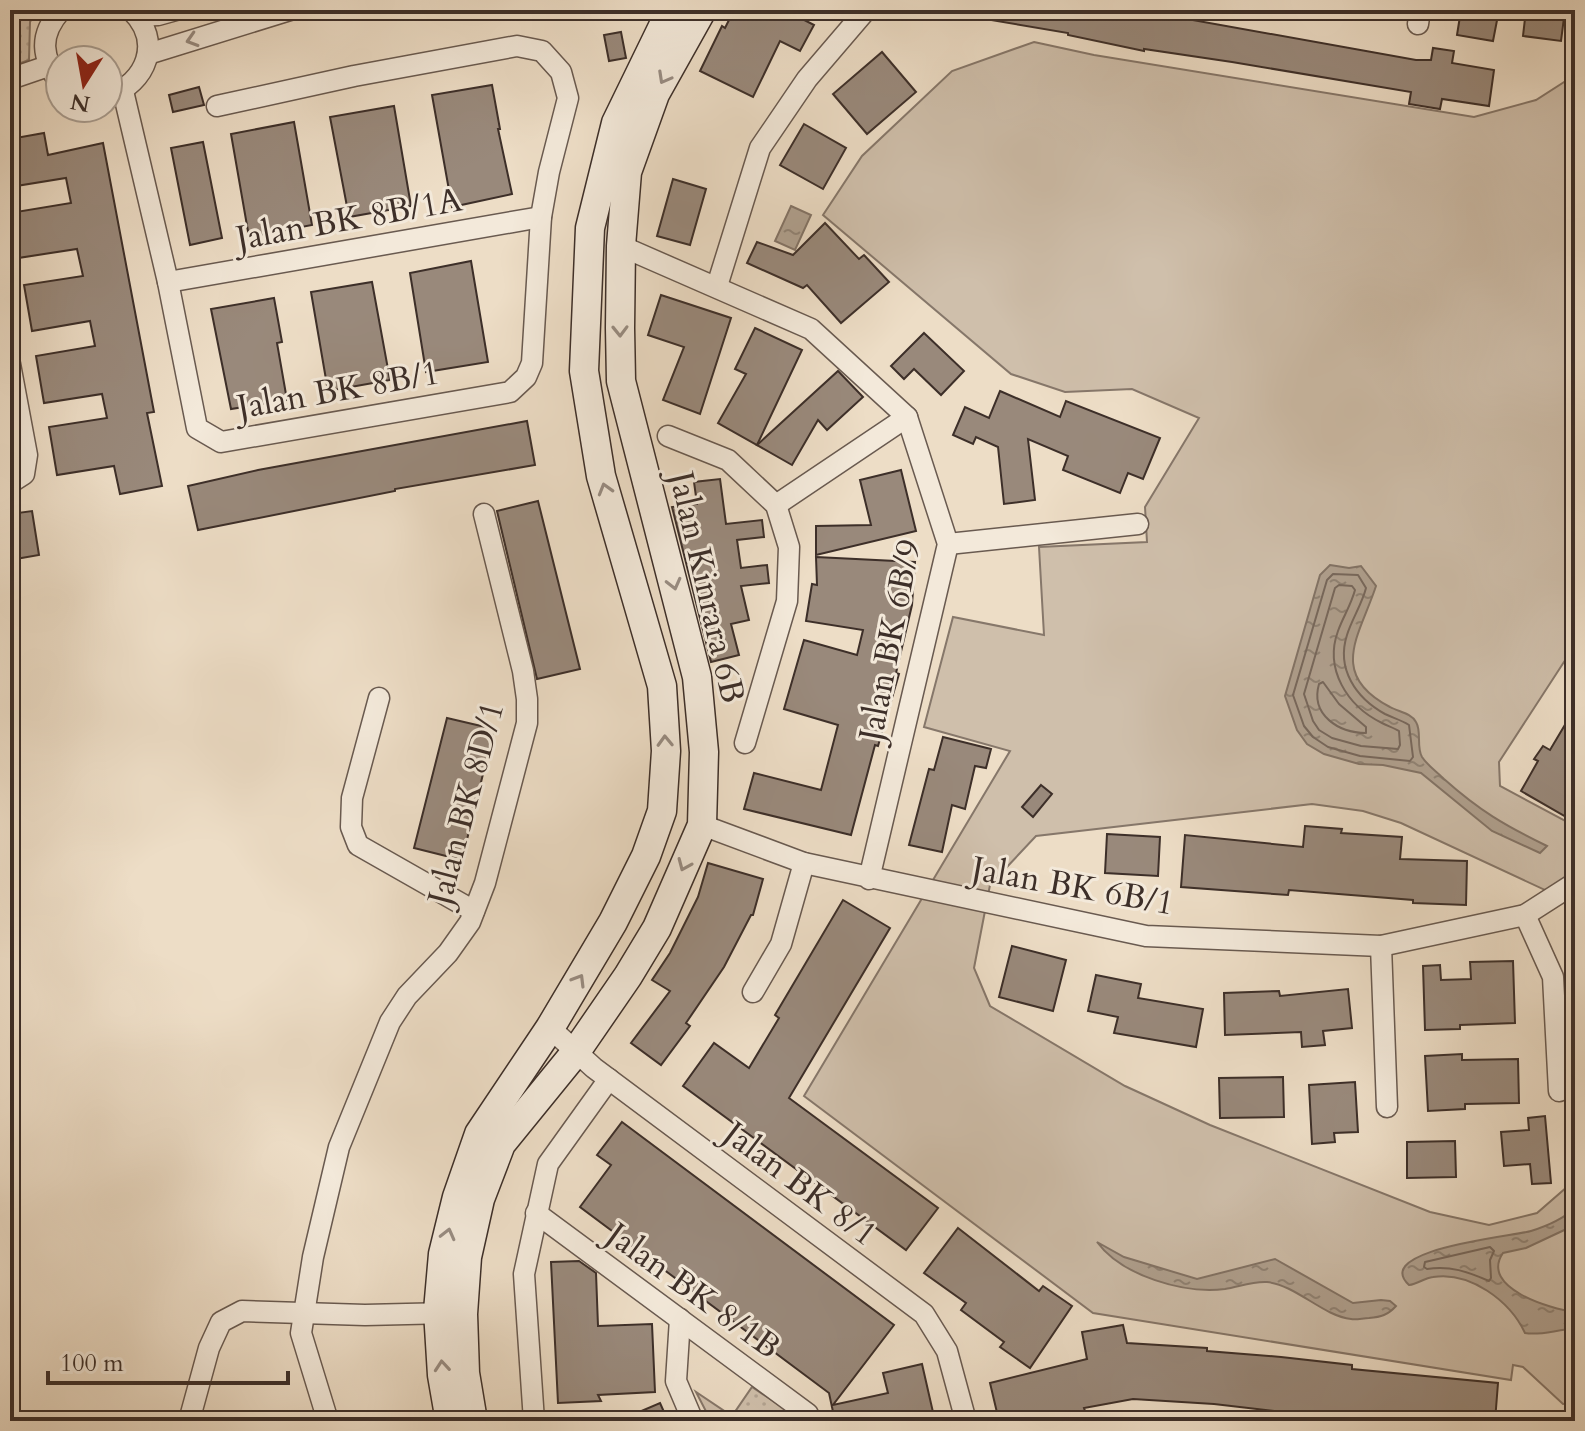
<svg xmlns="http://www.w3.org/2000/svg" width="1585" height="1431" font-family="Cardo,serif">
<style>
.green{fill:#cfbfab;stroke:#86776a;stroke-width:2}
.park{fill:url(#park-dots);stroke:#86776a;stroke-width:2}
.water{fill:url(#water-ripples);stroke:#837467;stroke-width:2}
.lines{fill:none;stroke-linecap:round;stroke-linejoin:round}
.shore{stroke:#77685d;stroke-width:2}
.building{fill:#99897b;stroke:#3d2f29;stroke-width:2}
.street-casing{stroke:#695a50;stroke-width:23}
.secondary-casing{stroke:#3d2f29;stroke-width:31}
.street{stroke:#f3e9da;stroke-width:20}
.secondary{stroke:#f3e9da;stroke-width:28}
.oneway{stroke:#988c82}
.labels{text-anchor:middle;stroke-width:6;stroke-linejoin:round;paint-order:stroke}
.street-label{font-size:34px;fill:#3d2f29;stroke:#f3e9da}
</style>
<defs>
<pattern id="park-dots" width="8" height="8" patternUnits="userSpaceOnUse" patternTransform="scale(2)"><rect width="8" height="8" fill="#cfbfab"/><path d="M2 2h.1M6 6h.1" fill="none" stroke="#b3a493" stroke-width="1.8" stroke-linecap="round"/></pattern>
<pattern id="water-ripples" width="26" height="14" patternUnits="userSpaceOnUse" patternTransform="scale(2)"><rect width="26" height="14" fill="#b1a291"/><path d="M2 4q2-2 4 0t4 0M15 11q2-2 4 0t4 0" fill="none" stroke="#918476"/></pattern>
</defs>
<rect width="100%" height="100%" fill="#edddc6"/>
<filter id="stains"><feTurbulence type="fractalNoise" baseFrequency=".0025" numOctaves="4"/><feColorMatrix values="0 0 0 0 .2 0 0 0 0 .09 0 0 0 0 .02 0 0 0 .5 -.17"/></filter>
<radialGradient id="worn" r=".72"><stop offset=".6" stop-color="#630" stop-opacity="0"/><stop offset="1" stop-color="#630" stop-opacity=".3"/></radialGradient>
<!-- green -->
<polygon class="green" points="1034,42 1094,55 1474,117 1536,100 1575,75 1575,645 1499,762 1500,786 1575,826 1575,904 1401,823 1363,811 1312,804 1036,836 990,885 974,968 990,1006 1125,1086 1210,1125 1430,1212 1489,1225 1537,1213 1575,1180 1575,1403 1563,1404 1523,1367 1513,1365 1511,1380 1093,1313 804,1096 1010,751 924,727 953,617 1044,635 1039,547 1147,542 1145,507 1199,418 1132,389 1065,392 1011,374 823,215 862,156 952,71"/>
<!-- park -->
<g class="park">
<polygon points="10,10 36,10 30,22 29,60 10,67"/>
<polygon points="752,1387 803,1421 711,1421 696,1392 732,1416"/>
</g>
<!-- water -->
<g class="water">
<polygon points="791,206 811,215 795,250 775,241"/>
<path d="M1330,565L1349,568L1361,566L1376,586C1360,635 1327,674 1390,707C1399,712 1411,713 1416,722C1422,732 1416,746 1422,757C1428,766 1437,772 1444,779C1480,811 1504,825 1547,846L1540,853L1492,831L1421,773L1383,765L1359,764L1324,754L1307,744L1297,730L1285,696L1320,575Z"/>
<path d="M1575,1208V1225L1526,1248L1503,1253C1479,1288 1551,1309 1575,1312V1329C1558,1329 1541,1336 1525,1333C1510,1301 1470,1271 1433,1277C1424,1278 1418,1284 1409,1285C1370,1249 1516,1236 1531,1231C1547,1226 1563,1219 1575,1208Z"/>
<path d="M1097,1242L1124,1257L1197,1279L1275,1259L1353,1303L1381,1300L1390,1301L1396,1306C1388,1315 1381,1317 1369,1318C1363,1318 1357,1320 1351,1319C1323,1316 1296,1285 1267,1282C1253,1281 1238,1287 1225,1289C1184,1294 1122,1276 1097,1242Z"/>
</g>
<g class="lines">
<!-- shore -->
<g class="shore">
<path d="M1333,574L1358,575L1366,588C1362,604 1352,619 1347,635C1336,669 1356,698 1385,714C1393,718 1401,720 1409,725L1413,757L1410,761L1360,756L1328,747L1313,737L1304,726L1293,695L1327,580Z"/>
<path d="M1339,585L1352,586L1355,590C1351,605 1343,617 1338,631C1324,669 1347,706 1382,723C1388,726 1394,728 1399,731L1400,745L1398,749L1361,746L1332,738L1319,730L1313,721L1304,694L1335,588Z"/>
<path d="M1323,682L1339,704L1366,727V733C1339,733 1310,715 1319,684Z"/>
<path d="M1490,1247L1494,1251L1490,1260L1491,1278L1489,1281C1468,1272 1450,1265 1427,1269L1424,1267L1425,1262Z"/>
</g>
</g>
<!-- building -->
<g class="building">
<polygon points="734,10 785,10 814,25 800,51 780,41 753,97 700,71 722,26 725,28"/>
<polygon points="974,10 1137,10 1416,60 1431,60 1433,48 1454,51 1452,63 1494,70 1489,106 1442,99 1440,109 1409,104 1411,92 1232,62 1144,49 1144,51 1068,35 1068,33 973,17"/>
<polygon points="1461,10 1499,10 1493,41 1457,35"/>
<polygon points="1526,10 1565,10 1561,41 1523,36"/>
<polygon points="621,32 626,58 609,61 604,35"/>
<polygon points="882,52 916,92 867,134 833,94"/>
<polygon points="492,85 500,129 498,129 512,194 452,207 432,95"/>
<polygon points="199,87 204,105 173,112 169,95"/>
<polygon points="394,106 411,206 349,217 330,117"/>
<polygon points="294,122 312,225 249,237 231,134"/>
<polygon points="804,124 846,148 823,189 780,165"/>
<polygon points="44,133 48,155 103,143 154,412 147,413 162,486 120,494 114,466 57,475 49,427 107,418 102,394 44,403 36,356 95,346 90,321 32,331 24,285 83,276 77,249 18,258 10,213 71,203 66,178 10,187 10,139"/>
<polygon points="203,142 222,238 190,245 171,148"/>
<polygon points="673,179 706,189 690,245 657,236"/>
<polygon points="825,223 859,259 864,255 889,282 841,323 807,285 803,288 747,263 757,242 793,255"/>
<polygon points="471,261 488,362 426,372 410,273"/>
<polygon points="372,282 390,380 328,391 311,292"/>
<polygon points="661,295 731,318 700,414 663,400 684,347 648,335"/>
<polygon points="274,298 282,342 277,343 287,400 231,409 211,309"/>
<polygon points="755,328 802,350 757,445 718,423 746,374 735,369"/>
<polygon points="924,333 964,371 941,395 914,369 904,379 891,366"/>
<polygon points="838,371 863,397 827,430 818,420 792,465 757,445"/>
<polygon points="1000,391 1060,417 1066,401 1160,438 1143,479 1128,473 1120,493 1063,470 1068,456 1028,439 1035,500 1004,504 998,447 976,437 973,444 953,435 965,407 989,418"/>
<polygon points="527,421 535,465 395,489 395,491 198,530 188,486 258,470"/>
<polygon points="901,470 916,531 816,555 816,526 871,525 860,480"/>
<polygon points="720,479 726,524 762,520 764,537 737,540 741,568 767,565 769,583 741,586 749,620 731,624 739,655 711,662 672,507 697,504 694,482"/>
<polygon points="538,501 580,669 537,679 497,511"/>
<polygon points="32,511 39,555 10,560 10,514"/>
<polygon points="816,557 915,562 912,605 896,673 899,674 878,746 875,745 851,835 744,809 754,773 821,790 838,725 784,709 804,640 857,655 863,630 806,621 812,584 817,585"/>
<polygon points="1575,708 1575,822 1521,791 1538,761 1534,759 1543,746 1550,750"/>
<polygon points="447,718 494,729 462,860 414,848"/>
<polygon points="943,737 991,749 986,768 975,766 965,809 952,805 942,852 909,845 929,769 934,770"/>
<polygon points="1041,785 1052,794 1033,817 1022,807"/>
<polygon points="1305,826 1342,829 1341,833 1402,837 1400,859 1467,861 1466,905 1413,903 1413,900 1289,890 1288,895 1181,887 1185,835 1303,847"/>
<polygon points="1107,834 1160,837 1158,876 1105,873"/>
<polygon points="708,863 763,879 753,915 751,915 724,967 686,1023 690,1026 661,1065 631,1043 670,991 652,980 670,953 698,897"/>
<polygon points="843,900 890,928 789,1098 938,1208 906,1250 683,1086 714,1043 749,1068 779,1018 775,1015"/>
<polygon points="1012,946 1066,960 1053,1011 999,997"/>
<polygon points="1513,961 1515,1023 1460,1025 1460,1029 1425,1030 1423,966 1440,965 1441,980 1471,979 1470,962"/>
<polygon points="1096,975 1141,984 1138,998 1203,1009 1196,1047 1114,1033 1118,1017 1088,1011"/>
<polygon points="1348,989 1352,1028 1323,1031 1325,1045 1302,1047 1301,1032 1225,1035 1224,993 1279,991 1280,996"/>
<polygon points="1462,1054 1462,1060 1518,1059 1519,1103 1465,1104 1465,1109 1428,1111 1425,1056"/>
<polygon points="1283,1077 1284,1117 1220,1118 1219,1078"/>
<polygon points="1355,1082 1358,1132 1334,1133 1335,1142 1312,1144 1309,1085"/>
<polygon points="1545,1116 1551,1183 1532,1184 1530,1164 1504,1166 1501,1132 1529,1130 1528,1118"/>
<polygon points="622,1122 894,1325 833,1405 888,1393 883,1373 922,1364 935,1421 835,1421 829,1393 580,1207 611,1165 597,1155"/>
<polygon points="1455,1141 1456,1177 1407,1178 1407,1142"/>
<polygon points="958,1228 1039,1291 1043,1286 1072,1306 1030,1368 1000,1347 1004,1342 961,1310 966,1303 924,1273"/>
<polygon points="579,1261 596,1273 598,1326 652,1324 655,1392 598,1395 601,1401 558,1403 551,1262"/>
<polygon points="1123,1325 1127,1343 1207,1348 1207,1351 1281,1357 1352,1365 1352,1369 1498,1383 1495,1421 1360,1421 1214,1404 1133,1399 1084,1408 1085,1411 1045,1421 999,1421 990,1383 1087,1359 1082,1332"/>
<polygon points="660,1403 668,1421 618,1421"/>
</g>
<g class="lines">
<!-- street casing -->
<g class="street-casing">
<g id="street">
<polyline points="137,16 158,15 176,10"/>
<polyline points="1418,24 1420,10"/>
<polyline points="148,54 290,10"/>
<polyline points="10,79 48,66"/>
<path d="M60,84C42,57 38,36 61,10"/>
<polyline points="123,91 168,282 197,428 221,442 510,392 526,377 532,363 541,217 549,172 568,98 561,72 542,51 517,46 354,76 217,106"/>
<path d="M108,96C147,83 163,41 131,10"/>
<polyline points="621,246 811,329 907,417 948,544 869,879"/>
<polyline points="168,282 541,217"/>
<polyline points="717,286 760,148 807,79 866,10"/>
<polyline points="10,364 27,455 24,474 10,483"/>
<polyline points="668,436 728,460 776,505 789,547 787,601 745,743"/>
<polyline points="776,505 907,417"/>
<polyline points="948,544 1138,524"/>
<polyline points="379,698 352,798 351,827 358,845 474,911"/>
<polyline points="702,825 804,863 1146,936 1381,946 1525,915 1575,883"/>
<polyline points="1525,915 1553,977 1559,1091"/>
<polyline points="1381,946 1387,1107"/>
<polyline points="753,992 781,944 804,863"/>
<polyline points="550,1028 594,1068 924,1314 947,1351 966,1421"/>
<polyline points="536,1213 808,1414 810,1421"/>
<polyline points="680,1319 676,1381 693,1421"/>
<polyline points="189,1421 209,1348 221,1322 242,1311 365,1315 449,1313"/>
<polyline points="328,1421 301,1333 313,1257 339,1147 390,1022 407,996 448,953 470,922 485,883 527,723 527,699 523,671 484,514"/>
<polyline points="534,1421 524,1274 548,1164 609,1079"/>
</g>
</g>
<!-- secondary casing -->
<g class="secondary-casing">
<g id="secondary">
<polyline points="450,1421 442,1375 438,1311 443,1254 457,1197 479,1134 550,1028 613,922 646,856 662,811 666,751 662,686 601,476 584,371 590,228 616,123 671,10"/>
<polyline points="473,1421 465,1373 463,1314 467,1257 480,1199 501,1144 575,1053 628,976 657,928 702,825 704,752 697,677 621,381 620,328 621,246 627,172 655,94 702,10"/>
</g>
</g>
<!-- street -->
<use href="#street" class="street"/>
<!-- secondary -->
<use href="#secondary" class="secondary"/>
</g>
<!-- one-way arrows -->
<defs><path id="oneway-chevron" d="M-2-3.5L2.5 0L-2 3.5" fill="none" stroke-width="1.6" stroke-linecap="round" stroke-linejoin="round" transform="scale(2)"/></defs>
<g class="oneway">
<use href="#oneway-chevron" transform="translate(192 40) rotate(163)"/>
<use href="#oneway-chevron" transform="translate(664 78) rotate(119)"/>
<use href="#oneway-chevron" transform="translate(620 331) rotate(89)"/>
<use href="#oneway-chevron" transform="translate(605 489) rotate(-106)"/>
<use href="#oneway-chevron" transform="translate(674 584) rotate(76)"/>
<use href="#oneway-chevron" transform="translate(665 741) rotate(-92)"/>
<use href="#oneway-chevron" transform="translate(684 865) rotate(113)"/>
<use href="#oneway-chevron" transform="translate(579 980) rotate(-59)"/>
<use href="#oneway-chevron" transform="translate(448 1234) rotate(-76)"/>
<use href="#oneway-chevron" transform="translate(442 1366) rotate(-95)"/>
</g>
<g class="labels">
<!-- street labels -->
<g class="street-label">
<text transform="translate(349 218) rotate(-10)" y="12">Jalan BK 8B/1A</text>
<text transform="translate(338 389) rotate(-10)" y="12">Jalan BK 8B/1</text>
<text transform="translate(708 587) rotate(77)" y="12">Jalan Kinrara 6B</text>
<text transform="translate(889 640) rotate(-79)" y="12">Jalan BK 6B/9</text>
<text transform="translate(465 803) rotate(-75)" y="12">Jalan BK 8D/1</text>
<text transform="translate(1073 885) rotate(10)" y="12">Jalan BK 6B/1</text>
<text transform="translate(801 1183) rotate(37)" y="12">Jalan BK 8/1</text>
<text transform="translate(694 1290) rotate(36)" y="12">Jalan BK 8/1B</text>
</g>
</g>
<!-- margin -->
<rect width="1585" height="1431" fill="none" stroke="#edddc6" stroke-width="40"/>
<rect x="12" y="12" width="1561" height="1407" fill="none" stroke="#3d2f29" stroke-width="4"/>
<rect x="20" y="20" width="1545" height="1391" fill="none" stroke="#3d2f29" stroke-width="2"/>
<!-- north arrow -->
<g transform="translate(84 84) rotate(191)"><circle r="38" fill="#f3e9da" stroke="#aa9f93" stroke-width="2"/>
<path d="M0-6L14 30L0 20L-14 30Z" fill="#8f2418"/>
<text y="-12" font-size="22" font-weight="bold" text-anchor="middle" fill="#3d2f29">N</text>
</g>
<!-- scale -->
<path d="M48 1371v12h240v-12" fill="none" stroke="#3d2f29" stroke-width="4"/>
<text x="60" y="1371" font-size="24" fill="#3d2f29" stroke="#f3e9da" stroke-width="6" paint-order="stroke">100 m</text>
<rect width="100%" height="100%" filter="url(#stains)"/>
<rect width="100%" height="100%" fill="url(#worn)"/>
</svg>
